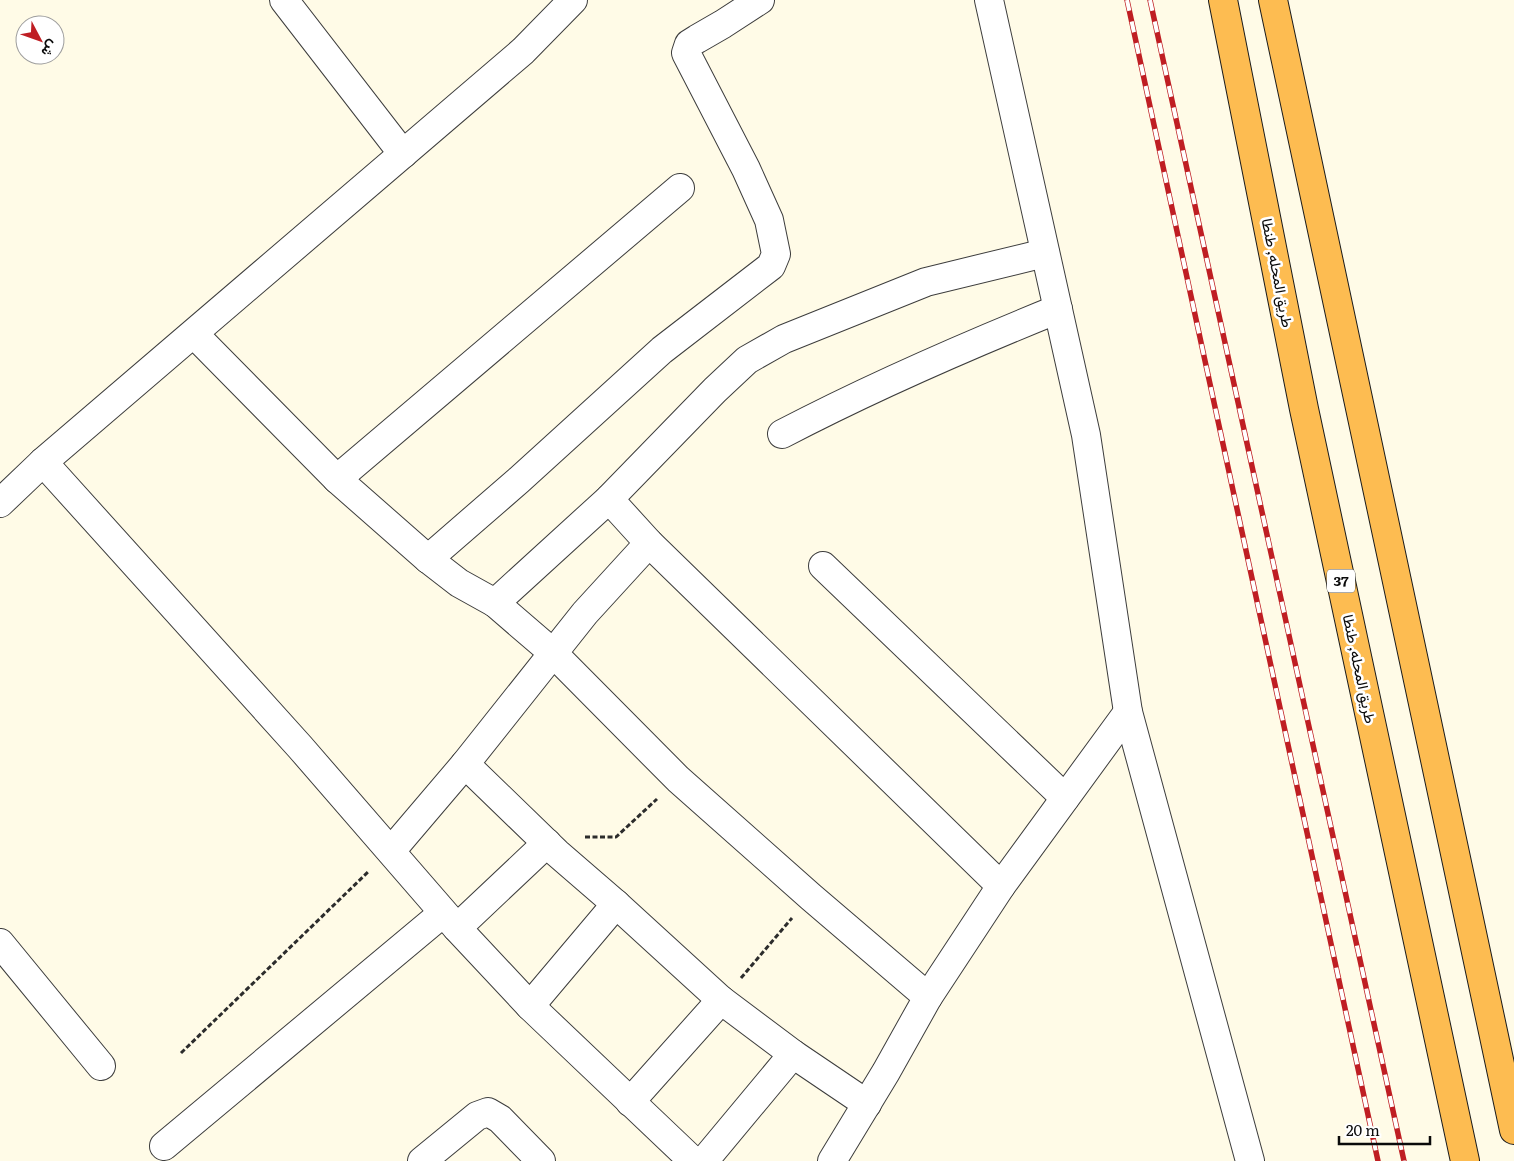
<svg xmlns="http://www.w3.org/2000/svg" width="1514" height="1161" font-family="Literata,Vazirmatn,serif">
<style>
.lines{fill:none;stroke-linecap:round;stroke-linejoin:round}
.minor-casing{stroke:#3d3d3d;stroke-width:30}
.trunk-casing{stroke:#1b1b1b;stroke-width:30}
.path{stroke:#2c2c2c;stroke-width:3;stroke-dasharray:5 2.5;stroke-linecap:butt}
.minor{stroke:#fff;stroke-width:28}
.trunk{stroke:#fdbc51;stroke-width:28}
.rail-casing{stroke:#bf1e23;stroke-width:5.5}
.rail{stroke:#fff;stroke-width:4;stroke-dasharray:11;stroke-linecap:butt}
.labels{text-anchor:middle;stroke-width:5;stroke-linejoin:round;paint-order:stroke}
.shield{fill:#fff;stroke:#545454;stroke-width:1}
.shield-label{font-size:14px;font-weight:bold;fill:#0a0a0a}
.street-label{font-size:15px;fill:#0a0a0a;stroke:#fff}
</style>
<rect width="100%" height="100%" fill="#fffbe7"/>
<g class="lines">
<!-- minor casing -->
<g class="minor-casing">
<g id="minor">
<polyline points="284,0 403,154"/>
<polyline points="989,0 1086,435 1128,712 1250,1161"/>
<polyline points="194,334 337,479 428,559 459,583 495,603 552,652 678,779 811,897 928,997 1001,886 1128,712"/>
<path d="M782,434C872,387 964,347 1058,309"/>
<polyline points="43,462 300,747 457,928 530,1006 693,1161"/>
<polyline points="337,479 680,188"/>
<polyline points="609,499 649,543 1001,886"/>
<polyline points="0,503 43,462 523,51 573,0"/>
<polyline points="428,559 519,480 662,350 771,266 776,254 769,220 746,169 686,53 689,44 697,39 723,24 760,0"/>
<polyline points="823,566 1065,798"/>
<polyline points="495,603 609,499 715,390 747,360 784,339 926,282 1045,253"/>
<polyline points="465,764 557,853 616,904 721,1000 793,1054 704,1161"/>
<polyline points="391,851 465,764 585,613 649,543"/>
<polyline points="457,928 547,843"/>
<polyline points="0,943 101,1066"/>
<polyline points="530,1006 616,904"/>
<polyline points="793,1054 867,1104"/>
<polyline points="630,1102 721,1000"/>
<polyline points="164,1146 443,913"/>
<polyline points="422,1161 477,1116 488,1112 500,1119 541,1161"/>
<polyline points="832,1161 886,1072 928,997"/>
</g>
</g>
<!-- trunk casing -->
<g class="trunk-casing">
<g id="trunk">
<polyline points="1223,0 1304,409 1465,1161"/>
<polyline points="1273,0 1514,1130"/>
</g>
</g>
<!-- path -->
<g class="path">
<polyline points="585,837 616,837 657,799"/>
<polyline points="741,978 792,918"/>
<polyline points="181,1053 369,871"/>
</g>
<!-- minor -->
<use href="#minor" class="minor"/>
<!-- trunk -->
<use href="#trunk" class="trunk"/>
<!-- rail casing -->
<g class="rail-casing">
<g id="rail">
<polyline points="1127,0 1378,1161"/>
<polyline points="1150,0 1404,1161"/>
</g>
</g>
<!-- rail -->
<use href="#rail" class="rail"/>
</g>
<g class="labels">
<!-- shield labels -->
<rect class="shield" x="1327" y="569.5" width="28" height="23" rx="4"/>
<g class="shield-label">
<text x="1341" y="586">37</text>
</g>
<!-- street labels -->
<g class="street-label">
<text transform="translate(1277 273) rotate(79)" y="5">طريق المحله, طنطا</text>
<text transform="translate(1359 669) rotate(78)" y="5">طريق المحله, طنطا</text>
</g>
</g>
<!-- north arrow -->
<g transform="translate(40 40) rotate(131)"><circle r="24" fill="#ffffff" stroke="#9d9d9d"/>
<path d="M0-4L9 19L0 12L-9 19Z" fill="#bf1e23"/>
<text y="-8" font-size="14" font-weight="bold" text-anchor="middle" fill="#0a0a0a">ش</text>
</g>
<!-- scale -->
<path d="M1339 1136v8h91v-8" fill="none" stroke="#0a0a0a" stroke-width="2.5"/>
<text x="1346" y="1136" font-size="15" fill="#0a0a0a" stroke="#ffffff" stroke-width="4" paint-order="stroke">20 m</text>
</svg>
